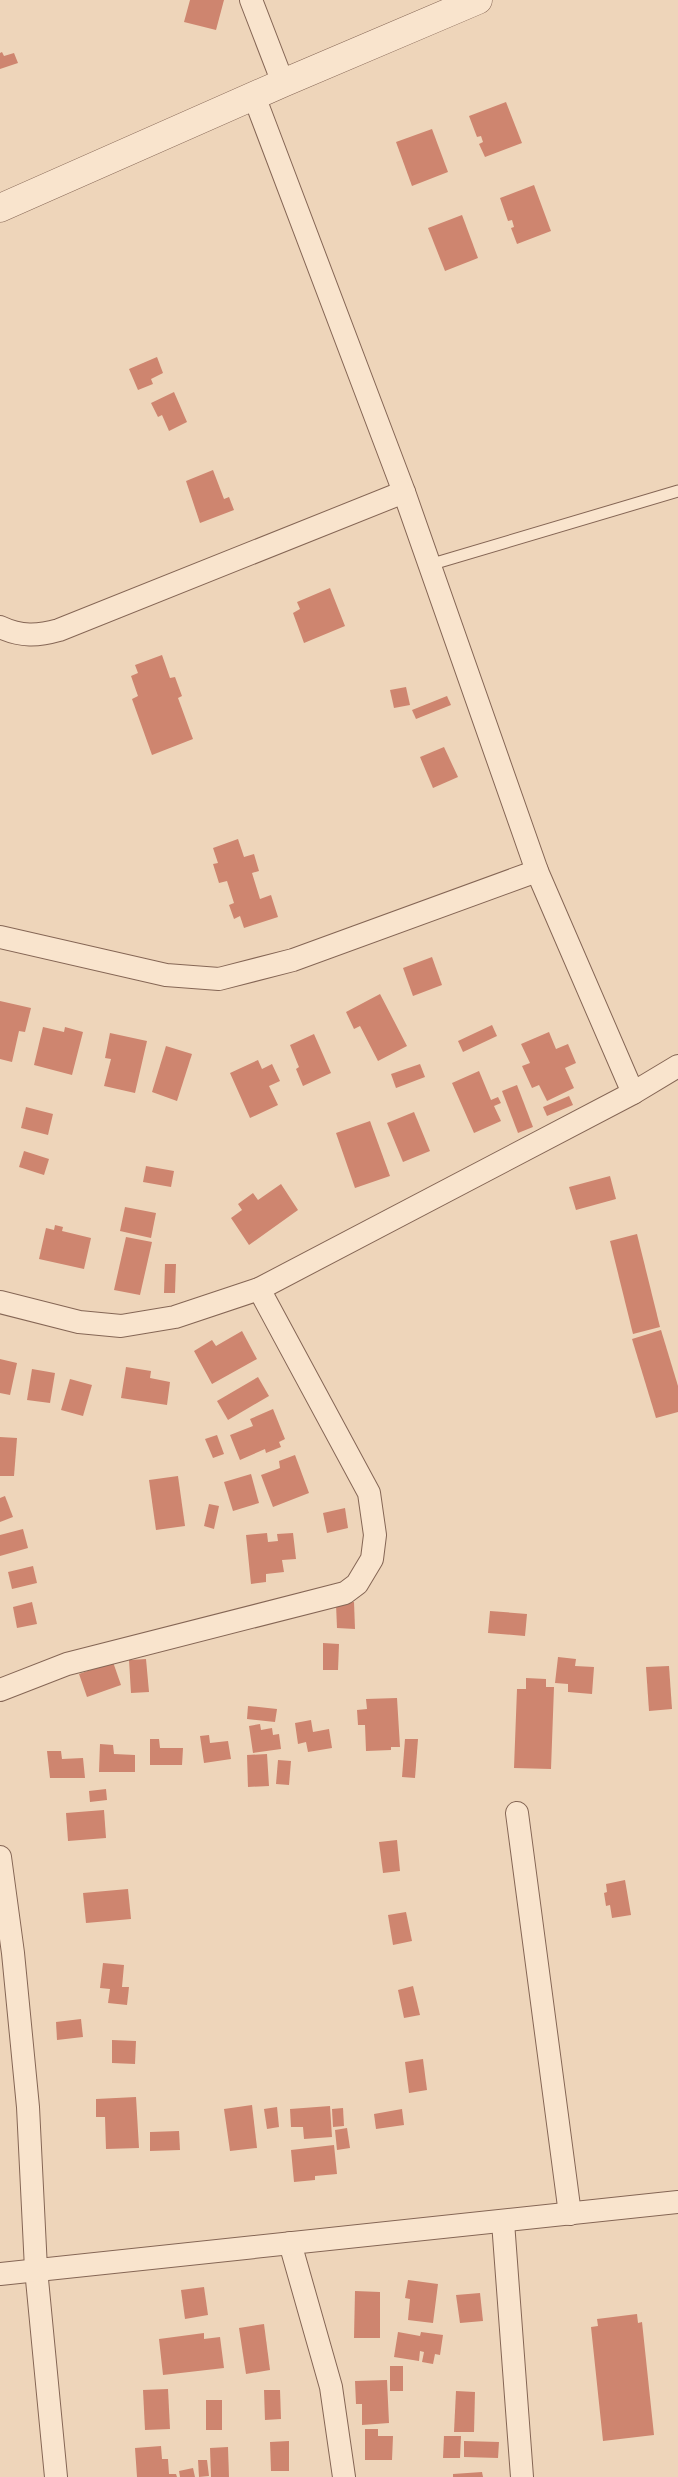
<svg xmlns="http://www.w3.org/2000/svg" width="678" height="2477" font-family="Merriweather,serif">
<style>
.building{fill:#ce856f}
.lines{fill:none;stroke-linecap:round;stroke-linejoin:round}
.service-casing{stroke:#856655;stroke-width:13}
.minor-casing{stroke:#856655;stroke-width:24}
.tertiary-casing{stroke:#856655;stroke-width:29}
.service{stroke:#f9e4cd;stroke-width:11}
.minor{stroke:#f9e4cd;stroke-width:22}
.tertiary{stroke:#f9e4cd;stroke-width:28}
</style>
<rect width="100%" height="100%" fill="#eed5ba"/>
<!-- building -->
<g class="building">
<polygon points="190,0 224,0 216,30 184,22"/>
<polygon points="2,52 4,56 14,53 18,63 0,69 0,53"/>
<polygon points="506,102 522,143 485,157 479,144 483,142 481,136 477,137 469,116"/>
<polygon points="432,129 448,172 412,186 396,142"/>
<polygon points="534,185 551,231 517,244 511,228 514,227 512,220 508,221 500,198"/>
<polygon points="462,215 478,258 445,271 428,228"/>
<polygon points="157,357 163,373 151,379 153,384 138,390 129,369"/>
<polygon points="174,392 187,422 169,431 162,415 158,417 151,403"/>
<polygon points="213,470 224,499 229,497 234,510 200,523 186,481"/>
<polygon points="330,588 345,626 304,643 293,613 300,609 297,602"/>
<polygon points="162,655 170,678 175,677 182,696 178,698 193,739 152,755 132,699 138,696 131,676 138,673 135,665"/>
<polygon points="406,687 410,705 394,708 390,690"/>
<polygon points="447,696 451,705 416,719 412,710"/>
<polygon points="444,747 458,777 433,788 420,757"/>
<polygon points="238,839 244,857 254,854 259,871 252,873 260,899 271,895 278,917 244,928 240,916 234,919 229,905 234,903 227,881 219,883 213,864 218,863 213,848"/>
<polygon points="432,957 442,985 413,996 403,968"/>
<polygon points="380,994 407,1046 378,1061 360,1026 354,1029 346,1012"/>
<polygon points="0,1001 31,1008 25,1032 19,1031 12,1062 0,1059"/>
<polygon points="492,1025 497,1036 463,1052 458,1041"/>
<polygon points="43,1027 64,1032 65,1027 83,1032 72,1075 34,1065"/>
<polygon points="549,1032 556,1049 568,1044 576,1063 565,1068 574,1088 547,1101 539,1085 532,1088 522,1066 530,1063 521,1044"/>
<polygon points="110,1033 147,1041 135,1093 104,1086 111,1059 105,1058"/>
<polygon points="314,1034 331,1073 303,1086 296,1069 299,1067 290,1045"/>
<polygon points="166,1046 192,1054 177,1101 152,1092"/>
<polygon points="258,1060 262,1069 272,1064 280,1081 269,1086 278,1105 250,1118 230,1073"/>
<polygon points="420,1064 425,1077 396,1088 391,1074"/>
<polygon points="479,1071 491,1100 498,1097 501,1103 494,1106 501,1121 474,1133 452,1083"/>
<polygon points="517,1085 533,1127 518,1133 502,1091"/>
<polygon points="569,1096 573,1105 547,1116 543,1107"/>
<polygon points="26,1107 53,1114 48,1135 21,1128"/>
<polygon points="414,1112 430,1151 403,1162 387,1123"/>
<polygon points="370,1121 390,1176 355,1188 336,1133"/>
<polygon points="24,1151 49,1159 44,1175 19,1167"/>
<polygon points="146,1166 174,1171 171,1187 143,1182"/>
<polygon points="610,1176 616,1199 576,1210 569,1187"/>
<polygon points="281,1184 298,1210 249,1245 231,1218 242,1210 238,1204 253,1193 258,1200"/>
<polygon points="125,1207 156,1213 151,1238 120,1231"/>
<polygon points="55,1225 63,1227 62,1231 91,1238 84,1269 39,1259 46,1228 54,1230"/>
<polygon points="637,1234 660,1327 633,1334 610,1241"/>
<polygon points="126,1237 152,1242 140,1295 114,1290"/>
<polygon points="165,1264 176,1264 175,1293 164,1293"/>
<polygon points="661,1330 678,1386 678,1412 656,1418 632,1339"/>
<polygon points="242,1331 257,1359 212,1384 194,1351 212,1340 216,1346"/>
<polygon points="0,1359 17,1363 10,1395 0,1393"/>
<polygon points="126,1367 151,1371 150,1378 170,1382 167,1405 121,1398"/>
<polygon points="32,1369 55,1373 50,1403 27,1400"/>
<polygon points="258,1377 269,1396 228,1420 217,1401"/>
<polygon points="70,1379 92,1385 83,1416 61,1410"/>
<polygon points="273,1409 285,1439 279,1442 281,1447 266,1453 265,1449 240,1460 230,1435 253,1426 250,1419"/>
<polygon points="217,1435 224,1454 213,1458 205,1439"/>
<polygon points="0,1437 17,1438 14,1476 0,1476"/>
<polygon points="295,1455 309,1493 273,1507 261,1475 280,1468 279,1461"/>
<polygon points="251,1474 259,1503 233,1511 224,1482"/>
<polygon points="178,1476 185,1526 156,1530 149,1480"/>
<polygon points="5,1496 13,1517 0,1522 0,1498"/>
<polygon points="209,1504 219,1506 214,1529 204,1526"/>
<polygon points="345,1508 348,1528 327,1533 323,1513"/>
<polygon points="23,1529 28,1548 0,1556 0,1535"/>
<polygon points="267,1533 268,1542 278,1541 277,1534 293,1533 296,1559 282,1560 284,1572 266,1574 266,1582 251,1584 246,1535"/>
<polygon points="33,1566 37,1583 12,1589 8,1572"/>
<polygon points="32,1602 37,1624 17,1628 13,1607"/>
<polygon points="354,1602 355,1629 337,1628 336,1604"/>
<polygon points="490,1611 527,1614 525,1636 488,1633"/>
<polygon points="323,1643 339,1644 338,1670 323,1670"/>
<polygon points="558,1657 576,1659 575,1666 594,1667 592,1694 568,1692 568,1684 555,1683"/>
<polygon points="146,1659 149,1692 131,1693 129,1660"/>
<polygon points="113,1662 121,1685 87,1697 79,1674"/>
<polygon points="669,1666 672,1709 649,1711 646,1667"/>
<polygon points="526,1678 546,1679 546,1687 554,1687 551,1769 514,1768 517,1689 526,1689"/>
<polygon points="397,1698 400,1747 391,1747 391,1750 366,1751 365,1725 358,1725 357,1710 367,1709 366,1699"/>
<polygon points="248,1706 277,1709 275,1722 247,1719"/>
<polygon points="311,1720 313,1732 329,1729 332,1748 308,1752 306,1742 298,1744 295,1723"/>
<polygon points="260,1724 261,1730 272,1728 273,1735 279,1734 281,1749 253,1753 249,1726"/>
<polygon points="209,1735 210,1743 228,1741 231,1759 204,1763 200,1736"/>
<polygon points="150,1739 159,1739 160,1748 183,1748 182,1765 150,1765"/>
<polygon points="405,1739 418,1739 415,1778 402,1777"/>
<polygon points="100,1744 113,1745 114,1754 135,1755 135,1772 99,1772"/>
<polygon points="47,1751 61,1751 62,1759 83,1758 85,1778 50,1778"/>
<polygon points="267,1754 269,1786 248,1787 247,1755"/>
<polygon points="278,1760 291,1761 289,1785 276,1784"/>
<polygon points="106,1789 107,1800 90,1802 89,1791"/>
<polygon points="104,1810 106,1838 68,1841 66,1813"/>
<polygon points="397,1840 400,1871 383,1873 379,1842"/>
<polygon points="625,1880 631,1915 612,1918 610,1905 606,1906 604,1893 607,1892 606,1884"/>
<polygon points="128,1889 131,1919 86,1923 83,1893"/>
<polygon points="406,1912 412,1941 393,1945 388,1915"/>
<polygon points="103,1963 124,1965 122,1987 129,1987 127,2005 108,2003 110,1989 100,1988"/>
<polygon points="413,1986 420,2015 404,2018 398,1990"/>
<polygon points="81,2019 83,2037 57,2040 56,2022"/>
<polygon points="112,2040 136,2041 135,2064 112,2063"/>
<polygon points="423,2059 427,2090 409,2093 405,2062"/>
<polygon points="136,2097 139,2148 106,2149 105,2117 96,2117 96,2099"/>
<polygon points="252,2105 257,2148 230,2151 224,2109"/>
<polygon points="330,2106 332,2137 304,2139 303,2127 291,2127 290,2109"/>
<polygon points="277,2107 279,2127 267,2129 264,2109"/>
<polygon points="343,2108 344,2126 333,2127 332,2109"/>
<polygon points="402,2109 404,2125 376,2129 374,2114"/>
<polygon points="347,2128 350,2148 337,2150 335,2130"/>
<polygon points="179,2131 180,2150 150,2151 150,2132"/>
<polygon points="334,2145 337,2174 315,2176 315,2180 294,2182 291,2150"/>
<polygon points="408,2280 438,2284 433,2323 408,2320 410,2299 405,2298"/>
<polygon points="204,2287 208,2315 185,2319 181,2290"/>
<polygon points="355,2291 380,2292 380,2338 354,2338"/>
<polygon points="480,2293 483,2321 460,2323 456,2295"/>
<polygon points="637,2314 638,2323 642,2322 654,2435 603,2441 591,2327 598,2326 597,2319"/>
<polygon points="264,2324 270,2370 246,2374 239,2328"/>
<polygon points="398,2332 420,2336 421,2332 443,2335 440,2355 435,2354 433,2364 422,2362 424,2352 420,2351 419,2361 394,2357"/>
<polygon points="204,2333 204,2339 220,2337 224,2368 163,2375 159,2339"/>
<rect x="390" y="2366" width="13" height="25"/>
<polygon points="387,2380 389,2423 362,2425 362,2404 356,2404 355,2381"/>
<polygon points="168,2389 170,2429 145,2430 143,2390"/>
<polygon points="264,2390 280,2390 281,2419 265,2420"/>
<polygon points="456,2391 475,2392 474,2432 454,2432"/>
<rect x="206" y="2400" width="16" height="30"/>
<polygon points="365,2429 378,2429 378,2436 393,2436 392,2460 365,2460"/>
<polygon points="444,2436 461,2436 460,2458 443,2458"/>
<polygon points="289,2441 289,2471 271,2471 270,2442"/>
<polygon points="464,2441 499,2442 498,2458 464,2457"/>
<polygon points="161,2446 162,2459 168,2459 169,2474 176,2474 177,2477 137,2477 135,2448"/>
<polygon points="228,2447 229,2477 211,2477 210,2448"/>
<polygon points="198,2460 207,2460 209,2476 199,2477"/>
<polygon points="193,2468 195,2477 180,2477 179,2471"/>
<polygon points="482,2472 483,2477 453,2477 453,2474"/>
</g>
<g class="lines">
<!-- service casing -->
<g class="service-casing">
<polyline id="service" points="429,565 678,491"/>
</g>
<!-- minor casing -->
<g class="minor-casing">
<g id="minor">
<polyline points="251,0 283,83"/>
<polyline points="254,96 404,492 537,871 633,1093"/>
<path d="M0,627C21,637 38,636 59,630L404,492"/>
<polyline points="0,937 166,975 219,979 293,960 537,871"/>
<polyline points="0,1302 79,1322 121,1326 175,1317 259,1289 633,1093 678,1066"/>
<polyline points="0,1690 67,1664 345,1593 357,1584 372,1559 375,1535 369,1493 259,1289"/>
<polyline points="517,1813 570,2214"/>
<polyline points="0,1857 13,1953 28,2107 36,2269 56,2477"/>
<polyline points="503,2222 522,2477"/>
<polyline points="290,2243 331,2387 344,2477"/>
<polyline points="0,2274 678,2202"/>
</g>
</g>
<!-- tertiary casing -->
<g class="tertiary-casing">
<polyline id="tertiary" points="0,208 283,83 478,0"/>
</g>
<!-- service -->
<use href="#service" class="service"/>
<!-- minor -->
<use href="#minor" class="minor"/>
<!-- tertiary -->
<use href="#tertiary" class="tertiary"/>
</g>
</svg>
